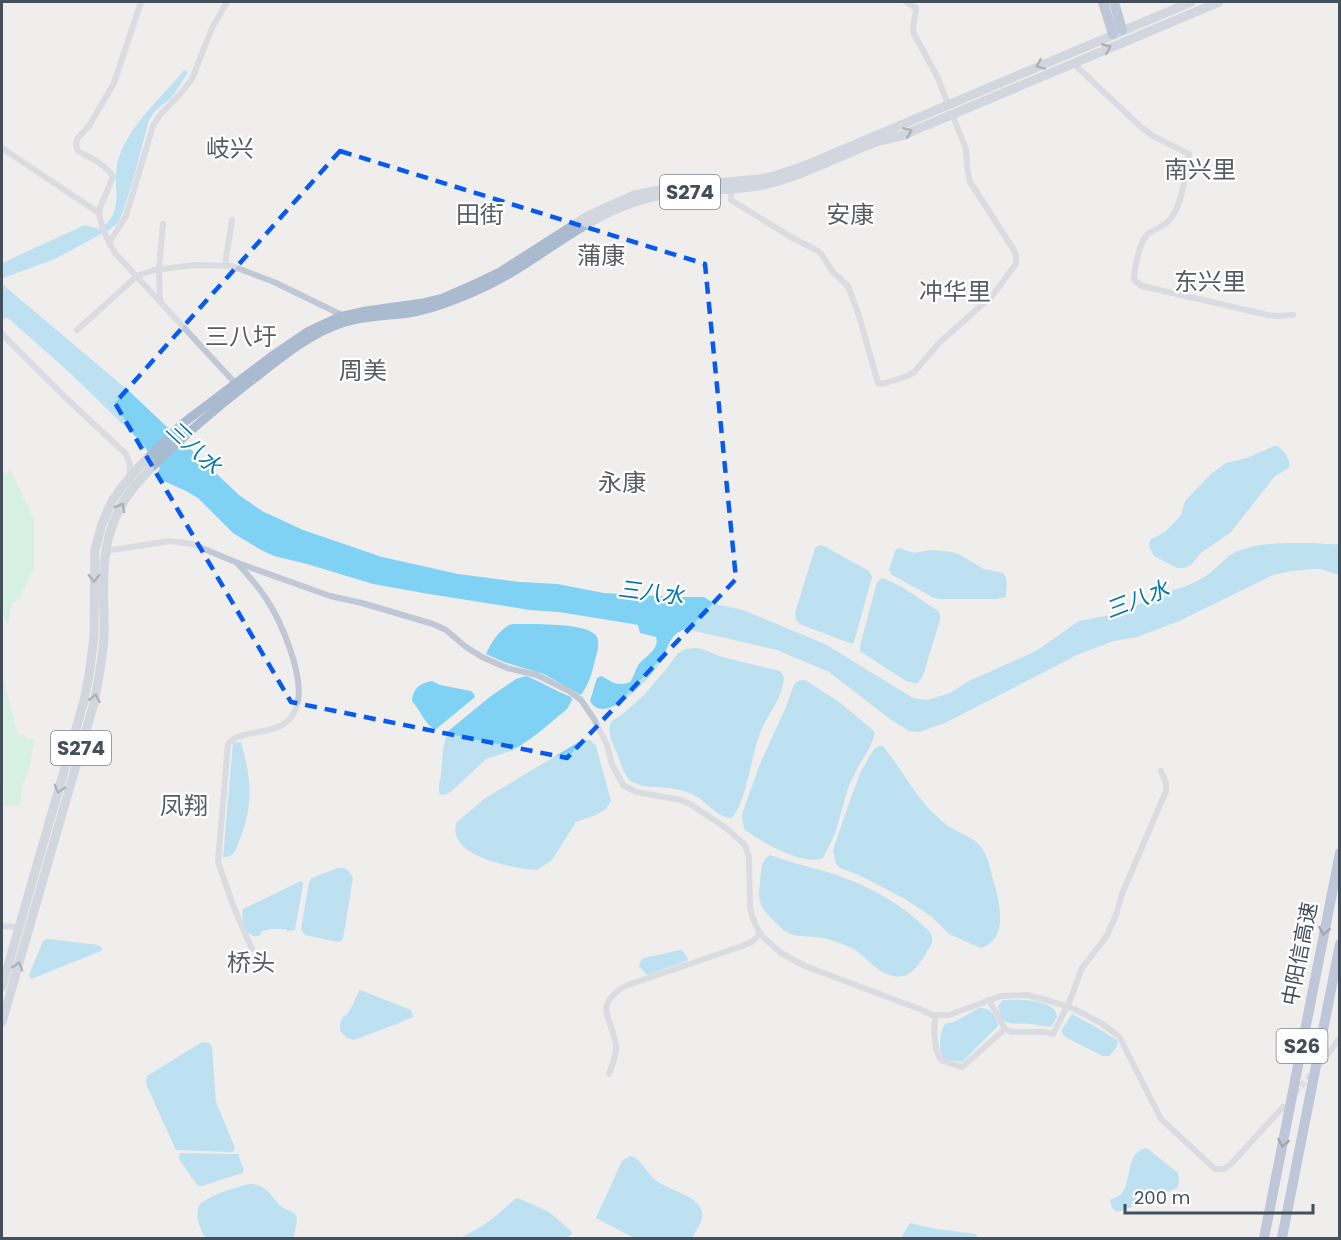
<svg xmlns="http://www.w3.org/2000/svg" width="1341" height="1240" font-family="Poppins,'Noto Sans SC',sans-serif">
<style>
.green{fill:#b6f3d3}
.water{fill:#7fd2f4}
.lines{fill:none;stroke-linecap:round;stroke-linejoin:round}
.minor-tunnel{stroke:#cecdd0;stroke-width:6;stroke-dasharray:6 3;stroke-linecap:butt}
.minor{stroke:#bfc8d4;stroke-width:6}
.primary{stroke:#aabacf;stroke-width:9}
.motorway{stroke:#7f9ac2;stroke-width:10}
.oneway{stroke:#5e6a79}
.oneway2{stroke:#475361}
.marked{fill:none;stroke:#075af0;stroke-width:4.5;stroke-dasharray:12 8;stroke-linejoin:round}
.labels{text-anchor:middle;stroke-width:4.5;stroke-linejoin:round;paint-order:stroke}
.shield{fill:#fff;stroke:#7c848d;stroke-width:1.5}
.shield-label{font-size:20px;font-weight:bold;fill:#444f5c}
.street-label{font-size:21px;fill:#444f5c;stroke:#fff}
.water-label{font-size:22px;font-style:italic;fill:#017aab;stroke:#fff}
.quarter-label{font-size:24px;fill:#595d63;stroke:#fff}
</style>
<rect width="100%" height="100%" fill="#f0eded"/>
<!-- green -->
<g class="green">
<polygon points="10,470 34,520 34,567 20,597 11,604 8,626 2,611 2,472 5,474"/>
<polygon points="2,680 4,680 18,736 25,735 27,740 34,738 30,765 22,786 20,806 4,805 4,784 2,783"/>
</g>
<!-- water -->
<g class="water">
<path d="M184,70L188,72L173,96L155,111L149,120L135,173L123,212L118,223L110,229L55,259L3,278L2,280V263L85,225L99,229C127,213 111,184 118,160C130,123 161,99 184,70Z"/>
<path d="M2,284L130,392L239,495L262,511L303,530L382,557L458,574L520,582L557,584L604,593L676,597H704L715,604L743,610L825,644L913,698L927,700L950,693L969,681L1036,651L1079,621L1116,614L1172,590C1185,588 1201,580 1211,572C1221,564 1228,554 1241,550C1262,542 1288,543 1311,543C1321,543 1330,545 1339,544V575L1321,569H1313L1291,571L1273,575L1177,622L1137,637L1114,641L1079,654L945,723L919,732L909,731L890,719L829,672L777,650L686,629C681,630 678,632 674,636C667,644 665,656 659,665C649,679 605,728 590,701L597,678L601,676C613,682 617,687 630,682C634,677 635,670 639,664C645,656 660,650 656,637L640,633L638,625L633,624L559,612L530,610L429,594L373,584L307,564L274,556L261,550L233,533L198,498L186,491L155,477L160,468L140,441L69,372L8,318L2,319Z"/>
<path d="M1274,446H1278C1284,452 1291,458 1289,468L1275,476L1231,532L1201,553L1191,565L1184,568H1177L1154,556L1149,546L1150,540L1166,531L1176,521L1181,515L1185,501L1212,473L1226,463L1247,458Z"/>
<polygon points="820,545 824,546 869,571 872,577 854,642 852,644 802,625 796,620 795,613 815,548"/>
<path d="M898,548L914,553L931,550L952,552L960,555L984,569L1003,573C1009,579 1006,589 1006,597L997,599H941L934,598L892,575L889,570L895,551Z"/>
<polygon points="883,578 902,587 938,611 940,615 940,620 923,676 917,684 906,681 860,651 860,646 877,582"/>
<path d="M512,624C527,624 591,622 597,637C600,644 597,653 595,660C592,673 589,684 581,695L544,674L504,662L486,654C491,643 500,628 512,624Z"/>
<path d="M697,648L702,649L722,657L780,671L784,677C783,696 770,712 762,728C751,752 748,799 732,818C715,817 707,801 692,794C685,791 677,789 670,788C657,786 639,789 629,779C623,773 620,761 617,753C612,743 607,733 611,722L625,712L644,695L667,668L677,654L685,649Z"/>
<path d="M526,676C542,682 555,691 571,697L572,700L567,709L537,734L514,750L486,759L452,791L447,794L441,795L439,792V786L441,775L443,750L447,732L491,696L516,679Z"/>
<path d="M802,680H805L839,702L874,731L875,734L870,747L858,767L848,788L835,834L823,858C805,867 759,841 744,829L742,817L743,811L760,764L786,707L793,687L796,682Z"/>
<path d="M432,681L440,685L471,691L474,694L475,697L435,730C424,723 420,710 412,701C413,688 420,683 432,681Z"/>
<path d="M582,740H590L596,746L611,801L606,809L596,815L576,822L552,860L537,870C514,869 444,856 457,822L484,799Z"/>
<path d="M241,742C251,778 254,804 240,839C236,850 235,857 223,857L233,743Z"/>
<path d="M879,746H883C901,768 913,793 933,813C937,816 940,820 944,823C955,832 973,836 982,848C988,856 990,869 993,879C999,901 1010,938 981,948L949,934L932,917L905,899L859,875L840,868L836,864L833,850L850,800L861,771L874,749Z"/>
<path d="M770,855C788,862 806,866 824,871C858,881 891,897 918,921C925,928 934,932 932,943C926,953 916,974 903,976C883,980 869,959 855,950C844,944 828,938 816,937C807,936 796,937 788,933C783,930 778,925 774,921C761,908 757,903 760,884C761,874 760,861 770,855Z"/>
<path d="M338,868C346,867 349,871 353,878L343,939L338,942L305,935L301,929L309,883L312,878Z"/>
<path d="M301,881L303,882V885L295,930L287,931L286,929H271L260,932L261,935C257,936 254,937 250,934C244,929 241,916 243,909Z"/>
<polygon points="48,939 98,945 102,948 101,951 31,979 29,975 43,941"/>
<polygon points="680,950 682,950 689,960 647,975 639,966 641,960 644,958"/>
<path d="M360,990L411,1010L413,1017L394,1025L354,1040L347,1038L341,1032C340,1028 339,1025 341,1021C343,1015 343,1018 348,1013C353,1007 355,997 360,990Z"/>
<path d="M1003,1000C1017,999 1057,999 1057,1017L1052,1026L1049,1027C1042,1026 1035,1024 1029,1024C1012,1022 1002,1029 998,1006Z"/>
<path d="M979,1008C990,1007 996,1016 998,1026L962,1062L944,1059C938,1049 939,1033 945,1024L954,1022Z"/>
<path d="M1072,1014L1094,1026L1117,1040C1119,1047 1114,1051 1109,1056H1103L1065,1037L1061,1031Z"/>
<polygon points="202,1042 209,1043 212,1047 216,1102 235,1148 233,1152 176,1150 146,1084 147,1076"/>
<path d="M1145,1148L1148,1149L1178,1173L1179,1182L1177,1188L1135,1206L1117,1212L1112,1208L1110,1200C1114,1198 1119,1197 1122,1193C1133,1177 1125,1155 1145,1148Z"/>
<polygon points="180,1153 238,1154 244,1171 242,1173 202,1186 197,1185 179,1159"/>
<path d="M630,1156C642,1158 646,1174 657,1181C669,1191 699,1195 702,1212C704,1222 695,1229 693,1238H634L596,1218L622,1161Z"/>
<path d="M251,1184C270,1186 270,1197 282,1207C287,1211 296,1211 297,1219C297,1225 294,1232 294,1238H205C201,1229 194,1216 199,1206C205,1196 239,1186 251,1184Z"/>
<path d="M516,1198L520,1199L549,1212L571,1231L572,1234L566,1238H461C468,1233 475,1231 482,1226C494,1218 505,1208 516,1198Z"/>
<polygon points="910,1223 936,1229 976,1234 978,1238 901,1238"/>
</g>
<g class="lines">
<!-- minor-tunnel -->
<polyline class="minor-tunnel" points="1295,1093 1312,1073"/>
<!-- minor -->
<g class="minor">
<path d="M141,2L114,83L89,126L77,139L76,146L78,151C90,158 107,165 113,177L99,210C99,224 108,241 115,253L236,384"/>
<path d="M906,2L916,8C916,17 911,25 914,34L937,76L948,104"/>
<path d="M1073,63L1141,127L1153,136L1189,154C1185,173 1183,201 1172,217C1167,225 1157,228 1149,233C1140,239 1134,269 1134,280L1142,286L1268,315L1276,316L1293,315"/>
<polyline points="2,148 99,213"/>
<polyline points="731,189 731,200 791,237 818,251 822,255 832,271 848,286 859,316 878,383 882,384 908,376 914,372 940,342 992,296 1016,264 1016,256 1014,250 970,182 967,167 966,149 952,114"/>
<polyline points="109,243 126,216 153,126 159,116 180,94 192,79 212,28 227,2"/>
<polyline points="225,265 232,220"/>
<polyline points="160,301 159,270 163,224"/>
<polyline points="77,330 137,276 154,270 194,265 232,266 274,282 344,316"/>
<polyline points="2,334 66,398 126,454 130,465 129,478"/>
<polyline points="105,551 170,541 192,544 238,563 330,596 362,603 433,624 446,630 466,647 482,657 507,668 537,675 569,691 581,700 594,719 607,745 612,764 623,785 636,792 681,800 690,804 726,828 745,845 749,857 750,907 752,916 758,930 763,937 781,953 805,966 922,1010 932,1015 949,1015 1001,996 1027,995 1053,1002 1074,1009 1101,1023 1117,1035 1120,1038 1161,1119 1215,1169 1224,1169 1231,1164 1283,1107"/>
<path d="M238,564C248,575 259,587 267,600C282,623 303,674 298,701C297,710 291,719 284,724C268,735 238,730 228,744L218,862L234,908L252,949"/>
<polyline points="2,926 19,927"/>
<polyline points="989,1000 1005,1029 1012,1032 1044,1032 1053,1034 1069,1003 1082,968 1106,937 1116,915 1122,894 1166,791 1166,783 1161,771"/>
<path d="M936,1016C933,1025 934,1054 942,1060C948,1063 955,1065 962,1067L1005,1029"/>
<polyline points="1320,1064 1340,1038"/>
<path d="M609,1074C612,1065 617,1055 616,1045C612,1017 592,1007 625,986L745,945L753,941L760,934"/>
</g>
<!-- primary -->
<g class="primary">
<polyline points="2,987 84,701 89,675 94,637 95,550 102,524 112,501 122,487 138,468 182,424 272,356 309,331 339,317 366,311 423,303 443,298 477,283 500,272 589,215 634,195 675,187 759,179 774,176 809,164 1191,2"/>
<path d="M2,1022L94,703C98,681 103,659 104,636C105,594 98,554 117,514C126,493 143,477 158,461C187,433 216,408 247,384C277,361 306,335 342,323C364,316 386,316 409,313C433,309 456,300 478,290C533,266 577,221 635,202C676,188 721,193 763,185C804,176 840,155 879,141C886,139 894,138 901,136C911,132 922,127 932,123L1219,2"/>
</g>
<!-- motorway -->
<g class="motorway">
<polyline points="1103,2 1113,34"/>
<polyline points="1114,2 1122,30"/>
<polyline points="1264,1238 1340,853"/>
<polyline points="1282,1238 1340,944"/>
</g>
</g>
<!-- one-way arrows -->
<defs><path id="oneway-chevron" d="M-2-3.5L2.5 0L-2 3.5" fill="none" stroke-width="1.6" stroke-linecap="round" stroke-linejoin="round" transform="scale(1.5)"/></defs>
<g class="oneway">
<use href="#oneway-chevron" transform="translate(1107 48) rotate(-23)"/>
<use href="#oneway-chevron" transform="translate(1040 65) rotate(157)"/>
<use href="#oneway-chevron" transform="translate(908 132) rotate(-21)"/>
<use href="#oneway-chevron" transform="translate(121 507) rotate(-61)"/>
<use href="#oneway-chevron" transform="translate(94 578) rotate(91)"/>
<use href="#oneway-chevron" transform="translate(95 698) rotate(-78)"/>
<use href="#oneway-chevron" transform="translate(59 789) rotate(106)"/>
<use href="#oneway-chevron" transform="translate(18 966) rotate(-74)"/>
</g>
<g class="oneway2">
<use href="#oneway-chevron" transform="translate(1324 931) rotate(101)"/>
<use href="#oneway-chevron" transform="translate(1283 1143) rotate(101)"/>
</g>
<!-- marked area -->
<path d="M0 0H1341V1240H0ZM340,151L705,264L736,579L567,758L291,702L115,403Z" fill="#f0eded" fill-opacity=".55" fill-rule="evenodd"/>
<path class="marked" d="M340,151L705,264L736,579L567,758L291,702L115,403Z"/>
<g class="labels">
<!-- shield labels -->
<g class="shield">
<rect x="660" y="175" width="60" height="34" rx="4.5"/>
<rect x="51" y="731" width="60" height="34" rx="4.5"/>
<rect x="1276.5" y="1029" width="51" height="34" rx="4.5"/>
</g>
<g class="shield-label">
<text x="690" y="199">S274</text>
<text x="81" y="755">S274</text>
<text x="1302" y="1053">S26</text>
</g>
<!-- street labels -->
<g class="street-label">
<text transform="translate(1300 954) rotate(-79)" y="7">中阳信高速</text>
</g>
<!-- water labels -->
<g class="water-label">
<text transform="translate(194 447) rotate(43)" y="8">三八水</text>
<text transform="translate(651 592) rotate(7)" y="8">三八水</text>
<text transform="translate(1137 599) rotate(-21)" y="8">三八水</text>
</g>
<!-- quarter labels -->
<g class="quarter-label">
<text x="230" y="157">岐兴</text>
<text x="1200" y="178">南兴里</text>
<text x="480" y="223">田街</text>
<text x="850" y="223">安康</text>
<text x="601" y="264">蒲康</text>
<text x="1210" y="290">东兴里</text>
<text x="955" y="300">冲华里</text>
<text x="241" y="345">三八圩</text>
<text x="363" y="379">周美</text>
<text x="622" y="491">永康</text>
<text x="184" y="814">凤翔</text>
<text x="251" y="971">桥头</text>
</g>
</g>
<!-- border -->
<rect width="1341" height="1240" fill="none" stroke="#444f5c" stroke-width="6"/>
<!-- scale -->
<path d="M1125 1204v9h188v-9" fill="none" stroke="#444f5c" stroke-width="3"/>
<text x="1134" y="1204" font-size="18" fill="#444f5c" stroke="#ffffff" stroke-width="4.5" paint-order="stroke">200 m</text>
</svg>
